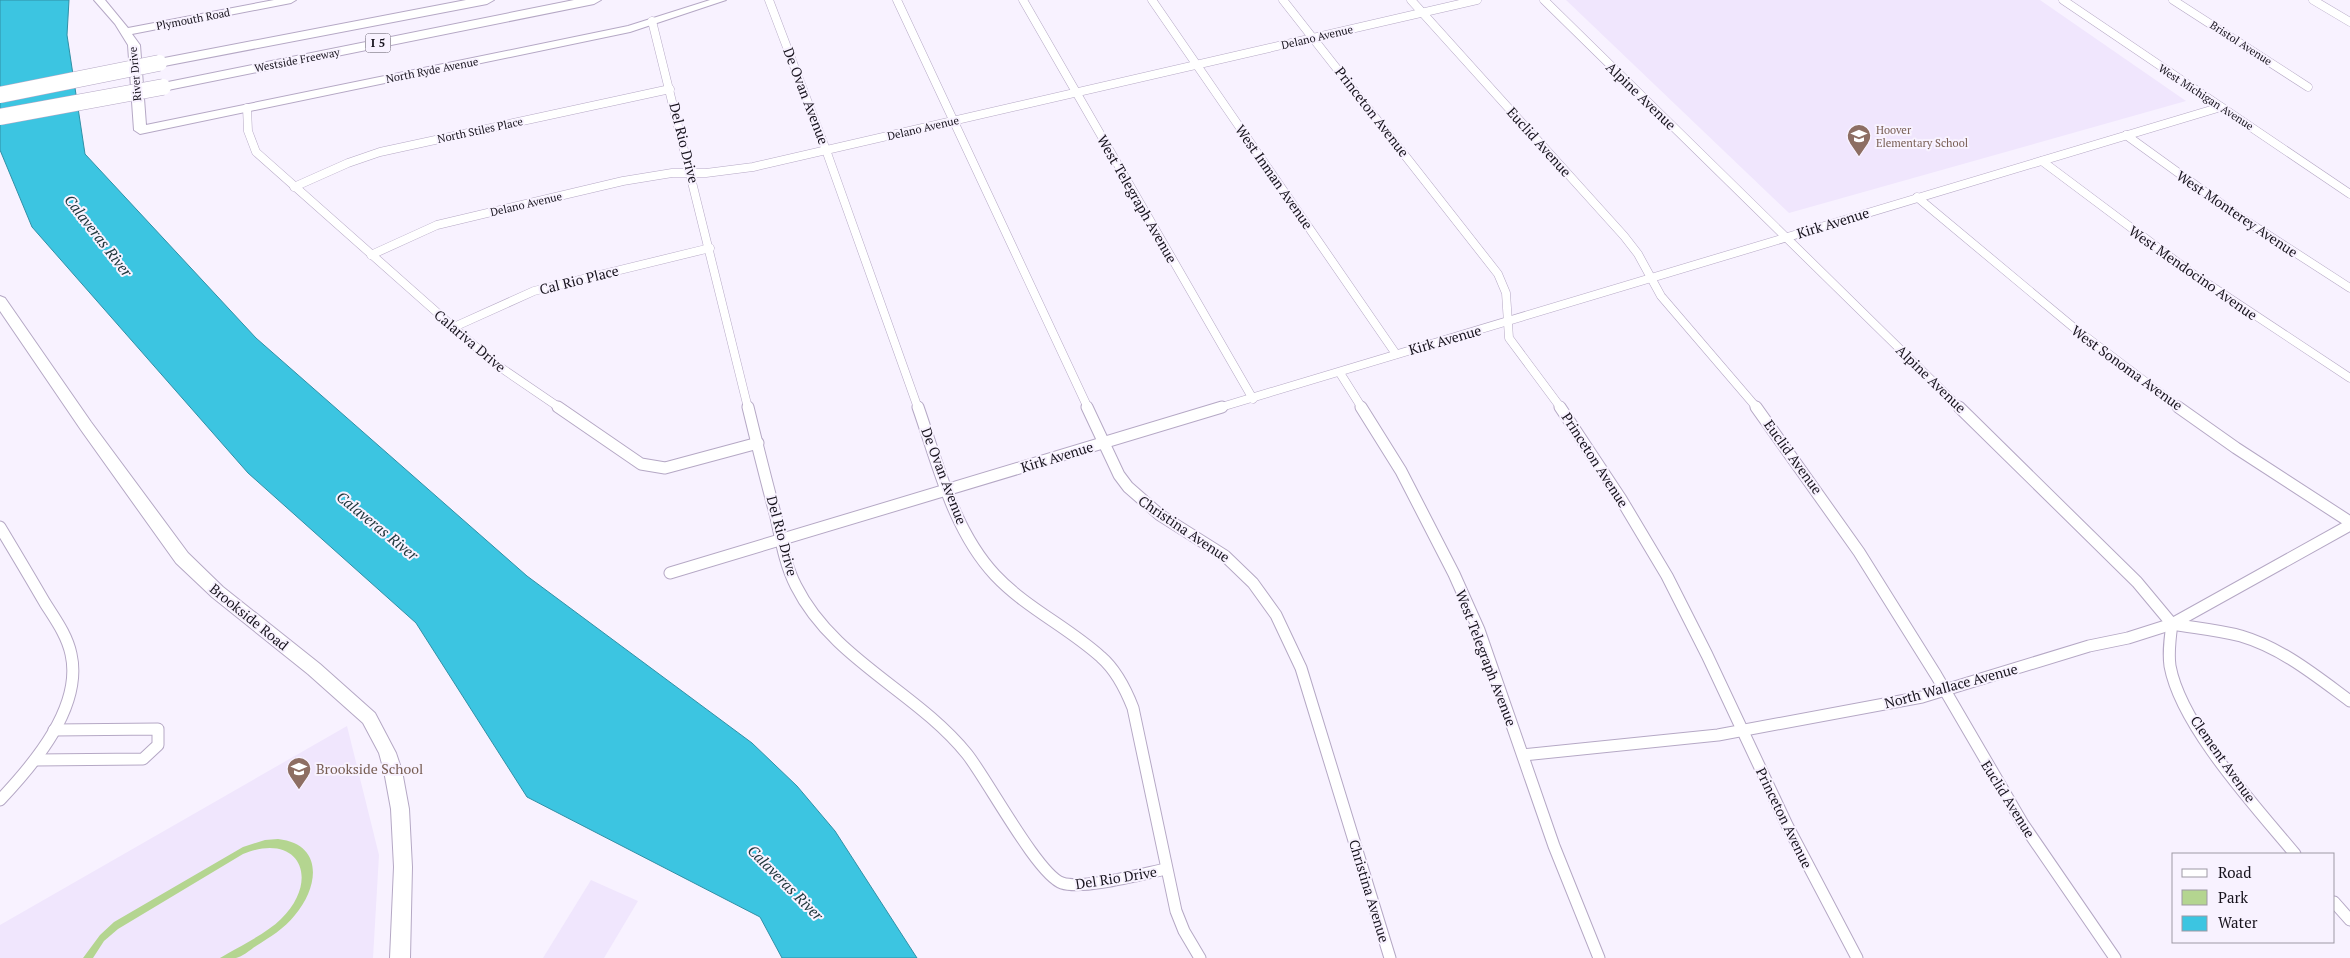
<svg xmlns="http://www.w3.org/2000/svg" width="2350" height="958" font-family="'PT Serif',serif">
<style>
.built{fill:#f0e6fd}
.green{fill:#b4d590}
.water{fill:#3cc5e1;stroke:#3190a6}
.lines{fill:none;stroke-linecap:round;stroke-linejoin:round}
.street-far1-casing{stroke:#b5a8c5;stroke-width:9}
.street-casing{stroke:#b5a8c5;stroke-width:13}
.secondary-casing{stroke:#b5a8c5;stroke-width:2}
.highway-casing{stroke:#b5a8c5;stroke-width:2}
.street-far1{stroke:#fff;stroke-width:8}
.street{stroke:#fff;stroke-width:11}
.secondary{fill:#fff;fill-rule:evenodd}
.highway{fill:#fff;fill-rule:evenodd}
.highway-bridge-casing{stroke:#b5a8c5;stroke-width:17;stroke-linecap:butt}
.highway-bridge{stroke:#fff;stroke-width:16}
.labels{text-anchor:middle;stroke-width:4;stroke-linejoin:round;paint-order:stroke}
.far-street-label{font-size:11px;fill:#17131d;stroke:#f8f2ff}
.far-education-label{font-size:11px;fill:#785e54;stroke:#f8f2ff;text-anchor:start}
.shield{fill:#f8f2ff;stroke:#5a5661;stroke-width:1}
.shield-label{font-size:12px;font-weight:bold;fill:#17131d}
.street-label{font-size:14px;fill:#17131d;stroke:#f8f2ff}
.education-label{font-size:14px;fill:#785e54;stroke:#f8f2ff;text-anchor:start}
.water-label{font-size:15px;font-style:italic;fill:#21383d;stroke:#f8f2ff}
</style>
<rect width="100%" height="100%" fill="#f8f2ff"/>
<!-- built -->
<g class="built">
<polygon points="1566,0 2040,0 2186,101 1789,213"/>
<polygon points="347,726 379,855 373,958 0,958 0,925"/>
<polygon points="591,880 638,901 604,958 543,958"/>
</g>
<!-- green -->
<path class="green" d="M278,839C324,844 319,887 295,915C284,929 270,937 256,946C250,950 242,957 236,958C231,958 225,958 220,958C238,947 266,934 281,919C321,880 300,831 243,854L118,929L104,941L93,958H83L100,935L114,922L243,847L265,840Z"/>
<!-- water -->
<polygon class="water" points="0,0 69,0 67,35 85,154 256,338 527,576 752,743 797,786 835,831 917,958 782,958 760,917 527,797 416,623 248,473 32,227 0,150"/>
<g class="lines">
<!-- street-far1 casing -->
<g class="street-far1-casing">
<g id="street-far1">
<polyline points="769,0 826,150 918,408"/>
<polyline points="897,0 1088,408"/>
<polyline points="1023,0 1253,399"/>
<polyline points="1152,0 1396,354"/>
<polyline points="1283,0 1498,274 1506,293 1509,338 1561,408"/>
<polyline points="1411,0 1624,236 1638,254 1661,296 1757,408"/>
<polyline points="1544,0 1960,408"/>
<polyline points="2063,0 2350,194"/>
<polyline points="2173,0 2308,87"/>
<polyline points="2313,0 2350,22"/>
<polyline points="652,21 748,408"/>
<polyline points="247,108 248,131 256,152 494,363 560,408"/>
<polyline points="2126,135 2234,213 2350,288"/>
<polyline points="2042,161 2193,274 2350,378"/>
<polyline points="294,187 348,163 380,152 670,89"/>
<polyline points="1917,197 2073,327 2180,408"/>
<polyline points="371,255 437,225 623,181 672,173 706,173 753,167 1477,0"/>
<polyline points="454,327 534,291 710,248"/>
<polyline points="1340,373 1362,408"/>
<polyline points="1218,408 2221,107"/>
</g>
</g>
<!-- street casing -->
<g class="street-casing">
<g id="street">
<polyline points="558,407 641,464 665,468 758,443"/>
<path d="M748,407C757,444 766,480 776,517C781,540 785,565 796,586C833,660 916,691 967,754C987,779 1038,875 1062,883C1083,890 1142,874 1166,869"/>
<path d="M918,407C938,464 953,530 995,575C1026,608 1068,627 1101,657C1116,670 1126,690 1133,708L1176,911L1184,931L1200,958"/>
<polyline points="1087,407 1119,475 1128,487 1160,515 1225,556 1253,583 1276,615 1301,668 1390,958"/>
<polyline points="1361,407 1401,471 1454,574 1479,630 1554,846 1599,958"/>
<polyline points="1560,407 1621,499 1667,576 1707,655 1787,825 1857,958"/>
<polyline points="1756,407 1859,552 1936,675 2023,824 2115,958"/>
<path d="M1959,407L2137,582L2172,624C2195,628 2218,630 2241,636C2282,648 2316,676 2350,701"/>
<polyline points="2178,407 2236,448 2350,522"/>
<path d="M0,527C15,552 30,577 45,603C55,619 67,635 71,654C83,707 34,764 0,800"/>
<polyline points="670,573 1222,407"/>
<path d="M2172,624C2170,638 2168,652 2170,666C2181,726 2256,807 2295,854"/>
<polyline points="1523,755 1718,735 1922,697 2089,646 2128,638 2172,624 2350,525"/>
<polyline points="35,760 143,759 158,745 158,729 54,730"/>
<polyline points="2334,902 2350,920"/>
</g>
</g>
<!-- secondary casing -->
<g class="secondary-casing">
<g id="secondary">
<polygon points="94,0 105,0 128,28 274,0 296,0 291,3 132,34 140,45 146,125 628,26 710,0 726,0 630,32 140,134 134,130 128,45 115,24"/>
<polygon points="0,296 5,298 91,422 188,553 223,587 320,664 375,713 396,753 402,771 409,809 412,867 410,958 390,958 394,867 391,809 384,771 379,753 363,723 308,674 212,597 176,563 81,430 0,311"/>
</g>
</g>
<!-- highway casing -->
<g class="highway-casing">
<g id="highway">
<polygon points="466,0 494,0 487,4 159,67 152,63 159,59"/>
<polygon points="574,0 601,0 594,4 163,91 156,87 163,83"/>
</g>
</g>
<!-- street-far1 -->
<use href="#street-far1" class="street-far1"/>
<!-- street -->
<use href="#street" class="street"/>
<!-- secondary -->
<use href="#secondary" class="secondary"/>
<!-- highway -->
<use href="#highway" class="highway"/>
<!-- highway-bridge casing -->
<g class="highway-bridge-casing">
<g id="highway-bridge">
<polyline points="0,95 159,63"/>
<polyline points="0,117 163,87"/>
</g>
</g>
<!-- highway-bridge -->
<use href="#highway-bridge" class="highway-bridge"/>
</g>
<!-- icons -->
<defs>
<g id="school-pin" transform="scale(1.25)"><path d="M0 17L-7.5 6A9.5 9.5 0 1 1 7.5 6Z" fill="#8d6e63" stroke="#f8f2ff"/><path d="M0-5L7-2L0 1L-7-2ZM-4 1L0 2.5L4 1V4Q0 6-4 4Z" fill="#fff"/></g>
</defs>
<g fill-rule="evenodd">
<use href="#school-pin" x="1859" y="136"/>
<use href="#school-pin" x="299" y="769"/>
</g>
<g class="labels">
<!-- far-street labels -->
<g class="far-street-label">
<text transform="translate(193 19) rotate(-11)" y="4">Plymouth Road</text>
<text transform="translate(1317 37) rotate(-13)" y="4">Delano Avenue</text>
<text transform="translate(2241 43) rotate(33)" y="4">Bristol Avenue</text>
<text transform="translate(297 60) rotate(-11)" y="4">Westside Freeway</text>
<text transform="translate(432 70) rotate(-11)" y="4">North Ryde Avenue</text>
<text transform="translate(135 74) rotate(-95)" y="4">River Drive</text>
<text transform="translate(2206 97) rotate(33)" y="4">West Michigan Avenue</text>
<text transform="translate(923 128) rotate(-13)" y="4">Delano Avenue</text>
<text transform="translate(480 130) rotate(-12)" y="4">North Stiles Place</text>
<text transform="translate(526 204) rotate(-13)" y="4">Delano Avenue</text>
</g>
<!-- far-education labels -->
<g class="far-education-label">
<text x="1876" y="134">Hoover<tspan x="1876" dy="13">Elementary School</tspan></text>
</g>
<!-- shield labels -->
<rect class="shield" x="365.5" y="33.5" width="25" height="19" rx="4"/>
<g class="shield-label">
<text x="378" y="47">I 5</text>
</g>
<!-- street labels -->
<g class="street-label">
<text transform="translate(806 96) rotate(69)" y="5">De Ovan Avenue</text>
<text transform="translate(1641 96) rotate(44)" y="5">Alpine Avenue</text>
<text transform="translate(1372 112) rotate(52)" y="5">Princeton Avenue</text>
<text transform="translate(1539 142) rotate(48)" y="5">Euclid Avenue</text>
<text transform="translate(684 143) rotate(76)" y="5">Del Rio Drive</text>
<text transform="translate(1274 177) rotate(55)" y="5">West Inman Avenue</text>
<text transform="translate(1137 199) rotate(60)" y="5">West Telegraph Avenue</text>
<text transform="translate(2237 214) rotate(34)" y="5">West Monterey Avenue</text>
<text transform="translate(1833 223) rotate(-17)" y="5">Kirk Avenue</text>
<text transform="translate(2193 273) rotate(35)" y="5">West Mendocino Avenue</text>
<text transform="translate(579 280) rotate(-14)" y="5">Cal Rio Place</text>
<text transform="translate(1445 340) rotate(-16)" y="5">Kirk Avenue</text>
<text transform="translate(470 341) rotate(40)" y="5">Calariva Drive</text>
<text transform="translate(2127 368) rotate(36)" y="5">West Sonoma Avenue</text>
<text transform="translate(1931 379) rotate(44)" y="5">Alpine Avenue</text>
<text transform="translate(1057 457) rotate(-17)" y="5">Kirk Avenue</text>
<text transform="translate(1793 457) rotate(54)" y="5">Euclid Avenue</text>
<text transform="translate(1595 460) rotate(57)" y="5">Princeton Avenue</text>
<text transform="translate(944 476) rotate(69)" y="5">De Ovan Avenue</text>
<text transform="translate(1184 529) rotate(34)" y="5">Christina Avenue</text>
<text transform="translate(782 536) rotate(75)" y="5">Del Rio Drive</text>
<text transform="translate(249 617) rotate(39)" y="5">Brookside Road</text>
<text transform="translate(1486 658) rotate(69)" y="5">West Telegraph Avenue</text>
<text transform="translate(1951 686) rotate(-15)" y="5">North Wallace Avenue</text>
<text transform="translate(2223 759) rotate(55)" y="5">Clement Avenue</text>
<text transform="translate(2008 799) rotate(58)" y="5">Euclid Avenue</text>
<text transform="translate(1784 818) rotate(64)" y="5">Princeton Avenue</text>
<text transform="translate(1116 878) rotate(-9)" y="5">Del Rio Drive</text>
<text transform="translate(1369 891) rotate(73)" y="5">Christina Avenue</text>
</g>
<!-- education labels -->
<g class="education-label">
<text x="316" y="774">Brookside School</text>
</g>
<!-- water labels -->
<g class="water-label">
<text transform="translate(98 236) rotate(52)" y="5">Calaveras River</text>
<text transform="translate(377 526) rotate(39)" y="5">Calaveras River</text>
<text transform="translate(785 883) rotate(45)" y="5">Calaveras River</text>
</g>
</g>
<!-- legend -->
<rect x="2172" y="853" width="162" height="90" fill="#f8f2ff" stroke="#9e99a5"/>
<rect x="2182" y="869" width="25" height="8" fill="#ffffff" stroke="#9e99a5"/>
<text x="2218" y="878" font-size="15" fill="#17131d">Road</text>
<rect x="2182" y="890" width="25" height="15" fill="#b4d590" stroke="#9e99a5"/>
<text x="2218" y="903" font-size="15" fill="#17131d">Park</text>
<rect x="2182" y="916" width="25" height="15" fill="#3cc5e1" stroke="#9e99a5"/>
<text x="2218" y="928" font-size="15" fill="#17131d">Water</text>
</svg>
